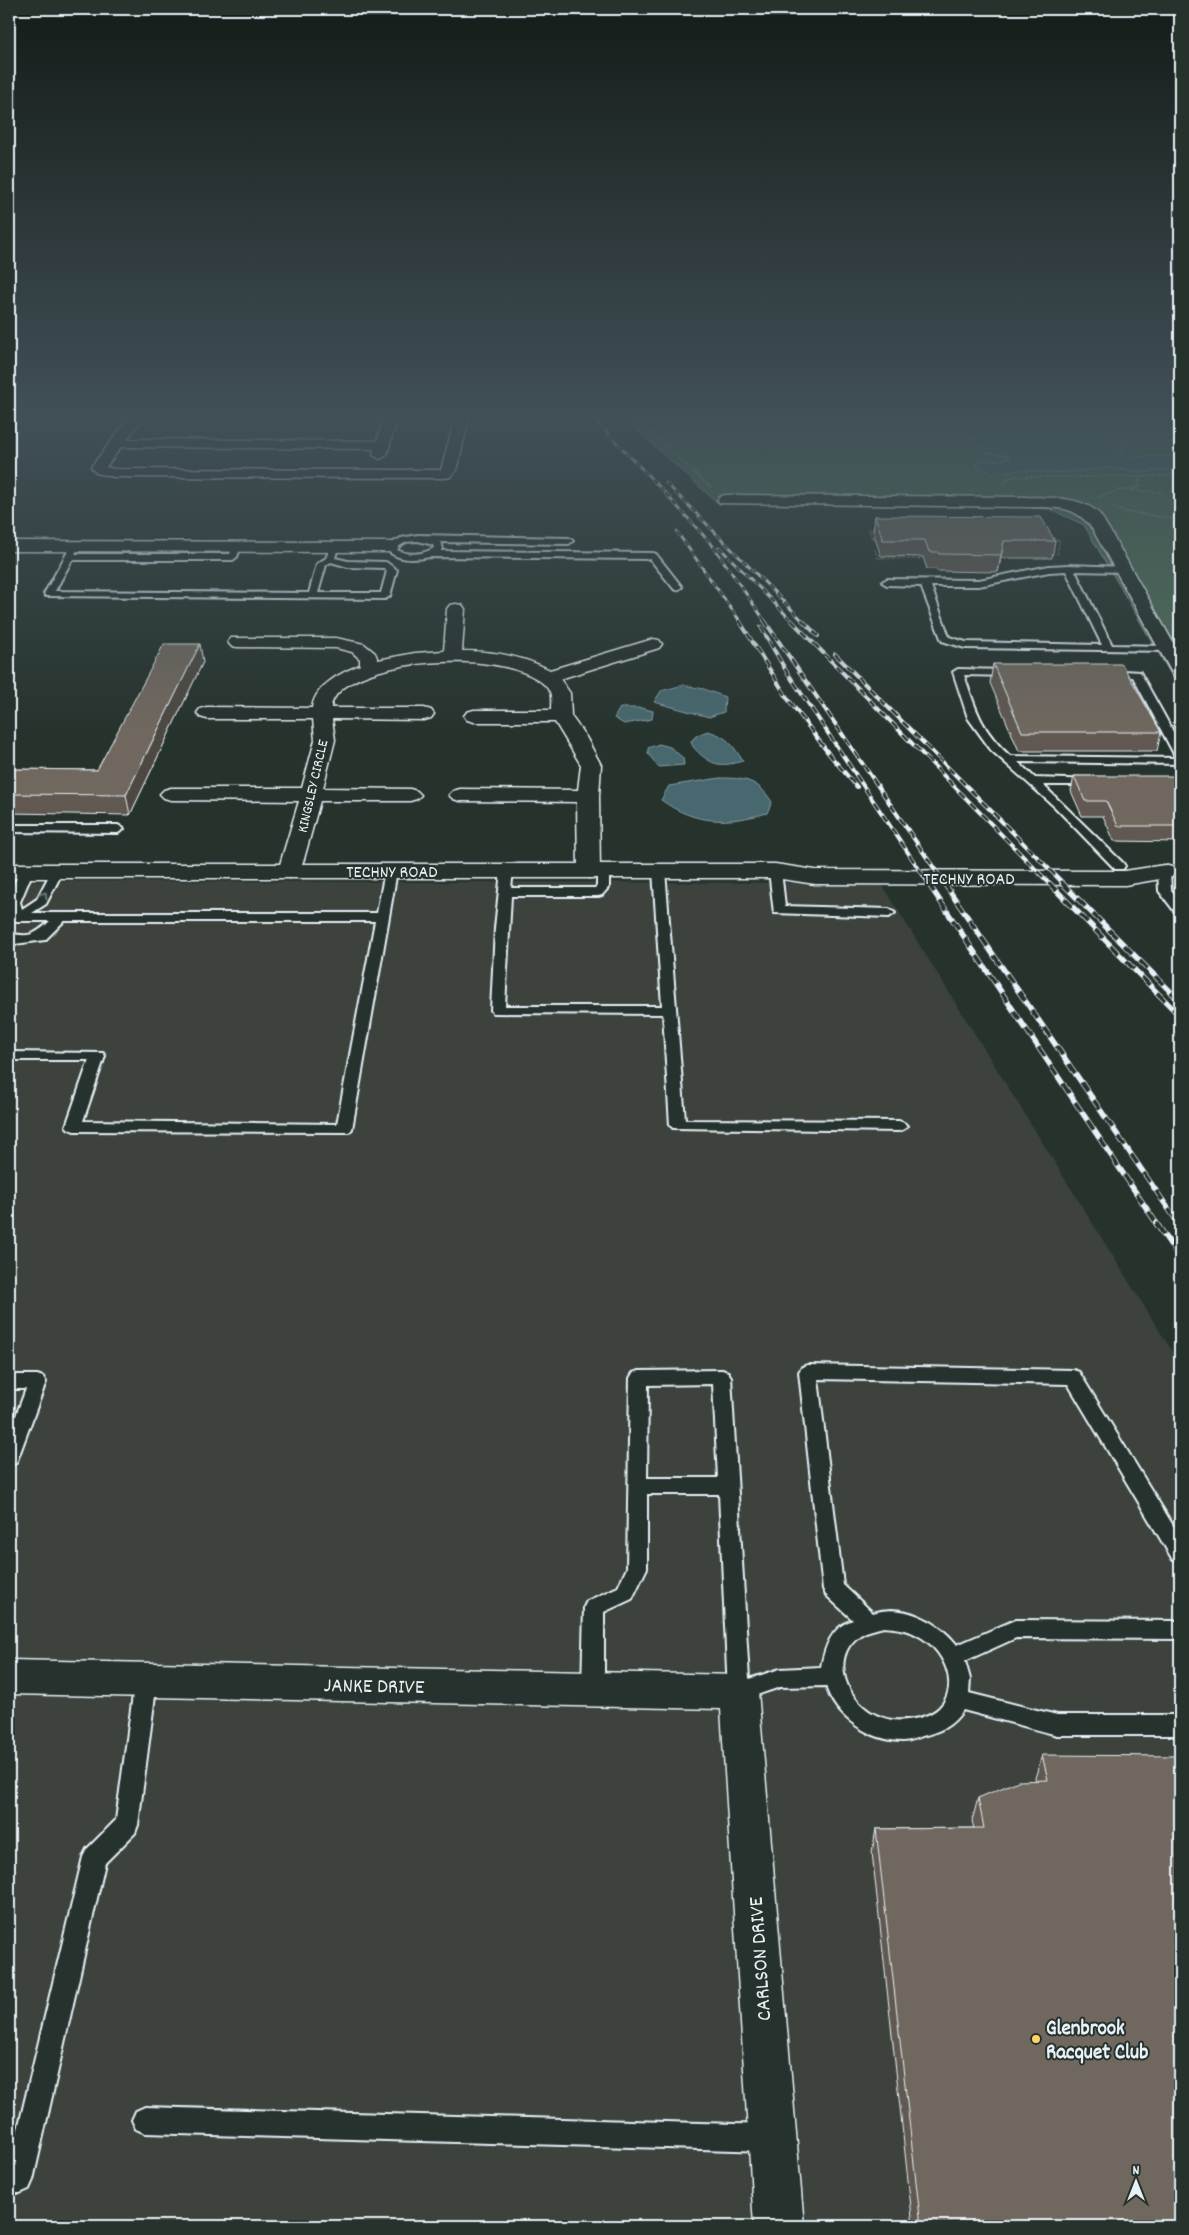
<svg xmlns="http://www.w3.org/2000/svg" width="1189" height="2235" font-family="Dekko,sans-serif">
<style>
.built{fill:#3c433c}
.green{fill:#507059;stroke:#9cb0a8}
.water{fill:#47676e;stroke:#879ea5}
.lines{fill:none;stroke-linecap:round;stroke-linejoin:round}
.lane-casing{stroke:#e8f1f8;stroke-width:4}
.street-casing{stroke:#e8f1f8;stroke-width:3}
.secondary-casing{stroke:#e8f1f8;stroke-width:3}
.path{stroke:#e8f1f8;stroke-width:2;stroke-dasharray:0.5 2;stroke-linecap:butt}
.lane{fill:#26332d;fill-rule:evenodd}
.street{fill:#26332d;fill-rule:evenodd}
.secondary{fill:#26332d;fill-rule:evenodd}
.rail-far3-casing{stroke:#e8f1f8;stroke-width:3}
.rail-far2-casing{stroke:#e8f1f8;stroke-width:4}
.rail-far1-casing{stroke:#e8f1f8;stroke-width:5.5}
.rail-casing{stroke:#e8f1f8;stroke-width:6}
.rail-far3{stroke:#26332d;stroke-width:2;stroke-dasharray:6;stroke-linecap:butt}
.rail-far2{stroke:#26332d;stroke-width:2.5;stroke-dasharray:8;stroke-linecap:butt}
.rail-far1{stroke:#26332d;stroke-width:4;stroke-dasharray:11;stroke-linecap:butt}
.rail{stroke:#26332d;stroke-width:4.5;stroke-dasharray:14;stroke-linecap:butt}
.wall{fill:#605951;stroke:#e8f1f8}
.shaded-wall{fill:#4e4942;stroke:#e8f1f8}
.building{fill:#70685e;stroke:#e8f1f8}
.oneway{stroke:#6a7674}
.poi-dot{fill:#ffd166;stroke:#26332d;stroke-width:2}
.labels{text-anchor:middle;stroke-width:4;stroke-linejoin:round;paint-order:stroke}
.far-street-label{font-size:15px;fill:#e8f1f8;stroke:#26332d}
.street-label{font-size:18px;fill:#e8f1f8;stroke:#26332d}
.near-street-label{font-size:21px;fill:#e8f1f8;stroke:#26332d}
.near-poi-label{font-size:21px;font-weight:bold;fill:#e8f1f8;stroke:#26332d;text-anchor:start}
</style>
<rect width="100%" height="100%" fill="#26332d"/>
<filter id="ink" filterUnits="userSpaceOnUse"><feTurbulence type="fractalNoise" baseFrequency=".02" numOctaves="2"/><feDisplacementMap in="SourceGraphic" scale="10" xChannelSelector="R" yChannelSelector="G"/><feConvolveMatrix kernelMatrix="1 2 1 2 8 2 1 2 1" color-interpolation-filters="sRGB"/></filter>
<g filter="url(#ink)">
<!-- built -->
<polygon class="built" points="9,881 881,883 1180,1364 1180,2226 9,2226"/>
<!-- green -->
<polygon class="green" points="623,418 1180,418 1180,690 1084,525 1050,509 983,505 719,504"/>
<!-- water -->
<g class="water">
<path d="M937,418H1122L1112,420V426L1125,443L1120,453L1130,457L1177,456L1180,458V468L1144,472L1107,468L1056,473L1024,470L993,472L983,470L976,466L979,461C989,460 1000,461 1009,458L1008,455L987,453L977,442L954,426Z"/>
<polygon points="683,685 704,689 725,697 724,712 709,717 654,702 661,691"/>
<polygon points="620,708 641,708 653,711 652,719 624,724 614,718"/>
<path d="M708,731C728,737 732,744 743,761C724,766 715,767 700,754C696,750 692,747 691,741L697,735Z"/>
<polygon points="659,744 670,747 683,758 684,765 658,767 648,753 648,748"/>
<path d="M720,778C745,778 758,780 772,802L767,813C727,824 696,825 661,800L669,786Z"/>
</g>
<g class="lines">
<!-- lane casing -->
<g class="lane-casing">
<g id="lane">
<path d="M418,535L569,538L573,541L569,544L441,542L443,549L441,551L653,553L656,554L682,587L677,590L674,589L650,559L430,557C415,560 398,561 387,550L388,545L401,538ZM418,541L433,545L434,548C422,555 407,556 395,549L406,542Z"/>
<path d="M75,543L79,546L75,554H230L234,544L241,546L237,557L233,560H72L55,591L309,593L317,564L326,558L330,549L333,548L337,551L335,558L348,561L386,562L397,570L390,596L385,599L46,596L44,594L71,546ZM331,562L348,567L384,568L387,571L381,593H318L326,565Z"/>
<path d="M1069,565L1126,567V571L1123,572L1075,571L1112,645L1167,646L1171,647V651L965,648L942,641L921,586L887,585L882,582L887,579L979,580L1049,566ZM1066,571L1102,645L966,642L949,637L931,586H979L1049,572Z"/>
<path d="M958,669L1011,670L1016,673L1011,676L964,675C976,710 981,730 1010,756L1180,758V764L1018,762L1035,778L1097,780L1099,782L1097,784L1093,785H1043L1123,863L1125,866L1123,869H1115L1055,807L991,750L968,718L953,672Z"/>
<polygon points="1107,670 1140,672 1180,744 1180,757 1174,754 1133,677 1103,675 1103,671"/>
<polygon points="9,825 118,825 124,829 118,833 9,832"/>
<path d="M27,867L33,871L20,902L22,909L37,899L53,868L57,867L63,871L46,904L32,913H377L385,871L391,867L395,868L397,871L352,1129L349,1132L74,1131L69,1129L66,1126L89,1060H9V1052L103,1053L105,1056L83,1121L337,1124L375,921H64L45,940L15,944L9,942V933C29,938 35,935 50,921H9V913H11C8,902 15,870 27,867Z"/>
<polygon points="507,867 513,871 511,888 595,888 597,886 597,871 603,867 609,871 609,887 602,895 598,896 511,896 505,1006 662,1006 653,871 659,867 663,868 665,871 685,1120 899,1121 904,1123 907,1126 904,1129 899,1131 673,1128 670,1125 663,1014 493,1013 491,1010 495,928 501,871"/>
<polygon points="775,867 781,871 785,906 889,909 895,913 889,917 774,913 769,871"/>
<polygon points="1164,868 1170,872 1171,890 1180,901 1180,913 1175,912 1159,891 1158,872"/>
<path d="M808,1365L1073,1370L1079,1372L1180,1537V1562L1173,1560L1068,1384L818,1379L843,1585L873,1613C903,1603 939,1621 957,1645L1015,1620L1180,1621V1639L1016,1638L965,1661L970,1679L969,1693L1057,1715H1180V1735H1057L963,1710C953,1726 939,1732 922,1736C916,1738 909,1741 903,1741C870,1741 835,1717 826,1686L780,1687L739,1701L731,1699L728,1692L719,1494H647V1568L632,1599L604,1612V1689L600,1696L593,1698L586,1696L582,1689L584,1607L587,1601L618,1587L627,1568L630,1378L633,1373L639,1371L722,1370L728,1372L731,1377L749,1679L780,1669L821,1667C825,1647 831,1627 853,1620L826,1595L823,1589L799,1372L802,1367ZM713,1384L718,1478H647L648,1385ZM884,1627C895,1628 907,1629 917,1635C942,1647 962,1685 939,1708C934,1713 926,1716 919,1718C906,1721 894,1722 881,1717C849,1706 827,1660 859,1636C865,1631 876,1629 884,1627Z"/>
<polygon points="9,1375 37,1375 43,1377 46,1382 18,1458 16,1463 9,1465 9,1434 26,1389 9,1389"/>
<polygon points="146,1671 153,1673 157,1680 138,1825 135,1833 105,1863 33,2180 29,2189 20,2193 9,2193 9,2167 83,1857 87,1849 116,1820 135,1680 139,1673"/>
<polygon points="145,2107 769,2125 778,2129 782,2138 778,2147 769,2151 145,2133 136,2129 132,2120 136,2111"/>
</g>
</g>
<!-- street casing -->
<g class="street-casing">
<g id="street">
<polygon points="129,418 143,418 127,439 377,441 383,418 397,418 387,455 380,459 373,455 374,449 121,447 106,467 114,469 441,470 455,418 469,418 457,470 450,477 445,478 114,477 96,473 91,467"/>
<path d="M725,495L1025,497C1047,498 1076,496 1095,510C1101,514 1105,523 1109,529L1180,655V677L1173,675L1171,671L1093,530C1075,503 1054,508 1025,507L720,503L717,500L720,497Z"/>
<polygon points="9,541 391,542 397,544 399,547 397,550 391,552 9,551"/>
<path d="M456,604L462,605L465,609L462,651C493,651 523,656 550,670L653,639L659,640L662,644L659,648L560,679L570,693L571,716L586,737L601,765L599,796L600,871L597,876L589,878L581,876L578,871L577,802L460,801L453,799L449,795L453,791L460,789L578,790L581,765L555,722H474L467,720L464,716L467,712L474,710H551C551,704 552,696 550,692C524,644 336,656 331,708H424L431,710L434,714L431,718L424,720L332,719L335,740L323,788L410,789L417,791L421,795L417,799L410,801H320L304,859L297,876L289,878L281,876L278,871L299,801L171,800L164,798L160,794L164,790L171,788H302L315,740L313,719H207L200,717L197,713L200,709L207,707L312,708C315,685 341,673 360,665V659L352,652L336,648L237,647L231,646L228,642L231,638H336L364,644L375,653L378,660L415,653L444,651L447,609L450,605Z"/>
<polygon points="9,1660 739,1675 753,1680 758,1692 804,2226 754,2226 721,1709 9,1694"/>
</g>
</g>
<!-- secondary casing -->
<g class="secondary-casing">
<polygon id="secondary" points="9,864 775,864 815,870 1125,871 1164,865 1172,867 1175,872 1172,877 1125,885 815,884 775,878 9,878"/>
</g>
<!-- path -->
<g class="path">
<polyline points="635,418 709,486 713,487"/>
<path d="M1004,483L1010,477C1037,476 1065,478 1092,477C1108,476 1123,476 1139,477"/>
<polyline points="1131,489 1140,486 1139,477 1180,475"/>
<polyline points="1098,497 1121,490 1163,492"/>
<polyline points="1112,507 1122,511 1180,520"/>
<polyline points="1174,523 1180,517"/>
<polyline points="872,538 869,529 876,529"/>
<polyline points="1051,540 1060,540 1057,554"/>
<polyline points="875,550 878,558 921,559"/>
</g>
<!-- lane -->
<use href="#lane" class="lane"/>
<!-- street -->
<use href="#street" class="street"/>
<!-- secondary -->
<use href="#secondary" class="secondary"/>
<!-- rail-far3 casing -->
<g class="rail-far3-casing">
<g id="rail-far3">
<polyline points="593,418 670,498"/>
<polyline points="666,483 803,621"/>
<polyline points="665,493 713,546 765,621"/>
<polyline points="677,532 740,621"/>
<polyline points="719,547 792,621"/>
</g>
</g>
<!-- rail-far2 casing -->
<g class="rail-far2-casing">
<g id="rail-far2">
<polyline points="739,620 788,699 829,754 857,787"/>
<polyline points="764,620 945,884"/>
<polyline points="791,620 1050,884"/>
<polyline points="802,620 818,636"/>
<polyline points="761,627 785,669 929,884"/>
<polyline points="835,654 1064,884"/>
</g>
</g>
<!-- rail-far1 casing -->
<g class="rail-far1-casing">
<g id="rail-far1">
<polyline points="928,883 1157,1224"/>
<polyline points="944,883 1179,1224"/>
<polyline points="1049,883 1180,1016"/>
<polyline points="1062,883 1180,1001"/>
</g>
</g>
<!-- rail casing -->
<g class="rail-casing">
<g id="rail">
<polyline points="1156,1223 1180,1258"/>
<polyline points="1178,1223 1180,1226"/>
</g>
</g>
<!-- rail-far3 -->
<use href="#rail-far3" class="rail-far3"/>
<!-- rail-far2 -->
<use href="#rail-far2" class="rail-far2"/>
<!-- rail-far1 -->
<use href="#rail-far1" class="rail-far1"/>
<!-- rail -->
<use href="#rail" class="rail"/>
</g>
<!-- wall -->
<g class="wall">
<polygon points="875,516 1055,541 1052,558 1001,558 998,572 937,571 936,569 927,569 923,557 881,556 873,532"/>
<polygon points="203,662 130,815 9,813 9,769 97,770"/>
<polygon points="993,664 1161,732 1157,751 1019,751 990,683"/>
<polygon points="1074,776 1180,777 1180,842 1114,841 1103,816 1082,816 1071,791"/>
<polygon points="1042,1755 1180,2226 913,2226 872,1852 876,1829 974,1828 972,1821 978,1798 1036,1781 1035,1778"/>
</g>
<!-- shaded-wall -->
<g class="shaded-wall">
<polygon points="1004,541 1001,558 998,572 1001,555"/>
<polygon points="200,644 203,662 130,815 126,795"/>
</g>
<!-- building -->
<g class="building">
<polygon points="875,516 1041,517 1055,541 1004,541 1001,555 939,554 938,552 929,552 925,540 883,540"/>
<polygon points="164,644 200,644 126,795 9,794 9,769 97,770"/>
<polygon points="993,664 1122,664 1161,732 1022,732"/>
<polygon points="1074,776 1180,776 1180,826 1118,826 1106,801 1085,801"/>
<polygon points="1042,1755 1180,1756 1180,2226 921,2226 876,1829 984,1828 978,1798 1018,1781 1048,1780"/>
</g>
<!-- one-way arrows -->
<defs><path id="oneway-chevron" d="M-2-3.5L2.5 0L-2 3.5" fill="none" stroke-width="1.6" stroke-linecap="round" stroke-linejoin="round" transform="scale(1.25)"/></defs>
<use class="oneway" href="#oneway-chevron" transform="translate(44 895) rotate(-58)"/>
</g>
<!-- sky -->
<linearGradient id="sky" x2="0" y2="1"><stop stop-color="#151c19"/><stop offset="0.57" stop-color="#415057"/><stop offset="1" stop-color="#415057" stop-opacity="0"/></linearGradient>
<rect width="1189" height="731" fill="url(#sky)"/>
<!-- markers -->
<circle class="poi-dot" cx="1036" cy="2039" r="5"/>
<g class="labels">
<!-- far-street labels -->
<g class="far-street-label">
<text transform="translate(312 786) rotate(-77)" y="5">KINGSLEY CIRCLE</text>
</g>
<!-- street labels -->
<g class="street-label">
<text x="392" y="877">TECHNY ROAD</text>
<text x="969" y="884">TECHNY ROAD</text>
</g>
<!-- near-street labels -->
<g class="near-street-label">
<text transform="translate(374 1685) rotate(1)" y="7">JANKE DRIVE</text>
<text transform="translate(759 1959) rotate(-94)" y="7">CARLSON DRIVE</text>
</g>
<!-- near-poi labels -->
<g class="near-poi-label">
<text x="1046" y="2034">Glenbrook<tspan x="1046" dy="24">Racquet Club</tspan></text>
</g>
</g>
<!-- margin -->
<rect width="1189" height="2235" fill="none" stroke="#26332d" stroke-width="30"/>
<rect x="15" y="15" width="1159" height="2205" fill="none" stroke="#e8f1f8" stroke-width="2" filter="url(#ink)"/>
<!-- north arrow -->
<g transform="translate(1136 2182)" stroke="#26332d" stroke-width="4" paint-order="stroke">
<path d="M0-4L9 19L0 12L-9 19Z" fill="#e8f1f8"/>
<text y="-8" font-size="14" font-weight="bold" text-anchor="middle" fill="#e8f1f8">N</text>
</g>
</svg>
